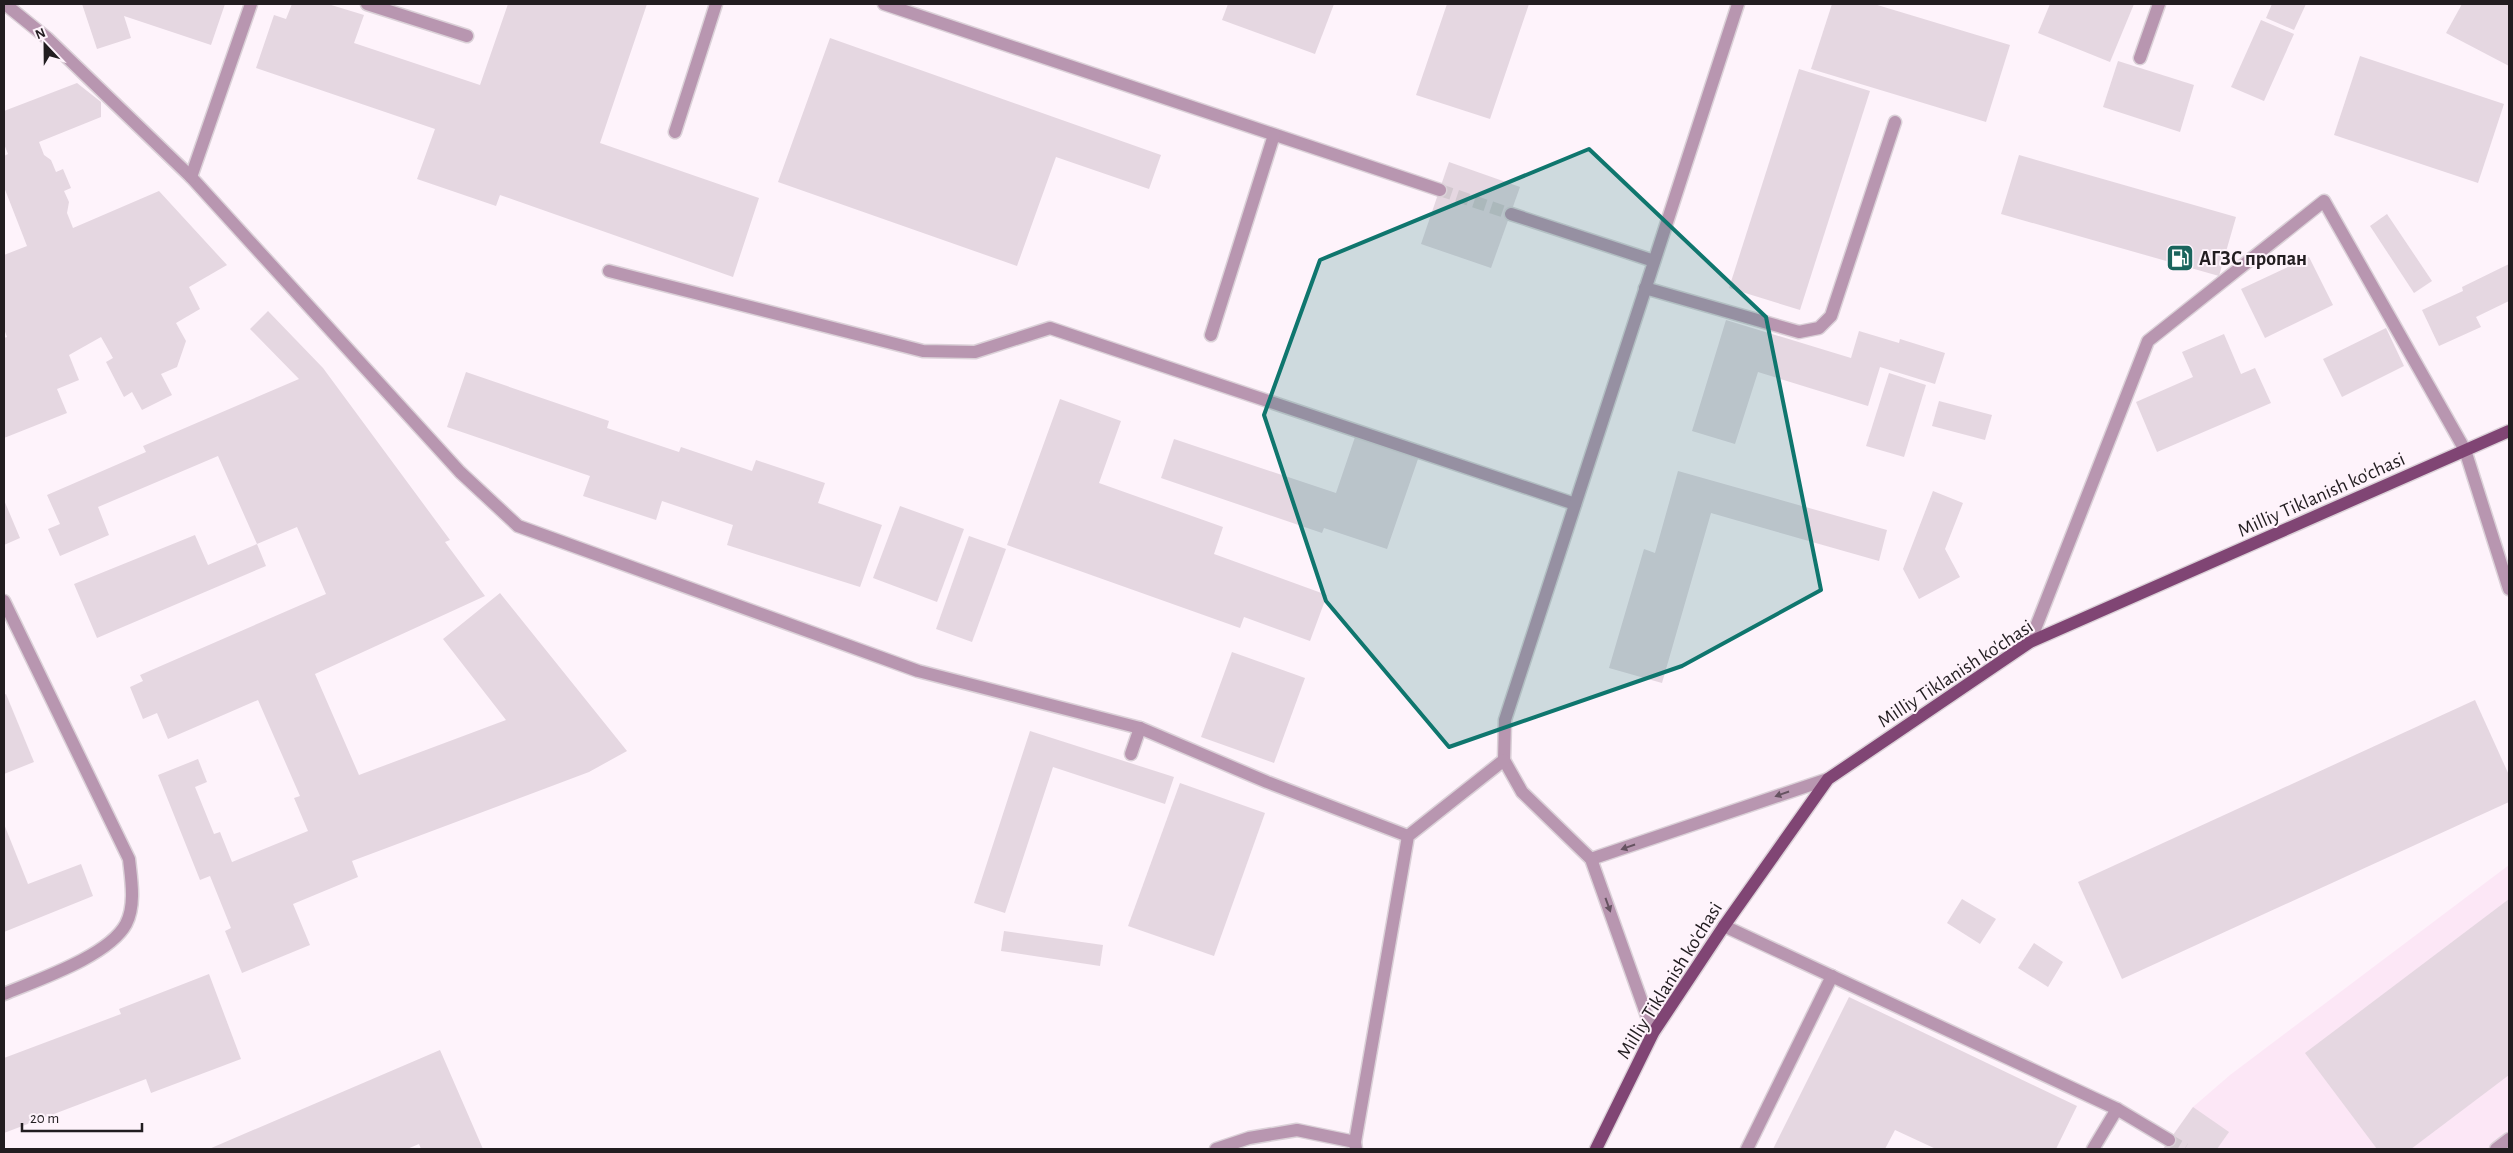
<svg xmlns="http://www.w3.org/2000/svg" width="2513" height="1153" font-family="'Alegreya Sans',sans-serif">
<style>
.built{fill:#fce7f6}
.building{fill:#e5d7e1}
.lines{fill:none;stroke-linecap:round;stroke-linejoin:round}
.minor-tunnel{stroke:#d2c8cf;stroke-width:12;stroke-dasharray:12 6;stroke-linecap:butt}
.minor-casing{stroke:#dbd1d8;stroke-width:15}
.major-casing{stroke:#dbd1d8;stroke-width:15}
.minor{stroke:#b896b0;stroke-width:12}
.major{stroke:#804574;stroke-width:12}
.oneway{fill:#665361}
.marked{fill:#0f766e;fill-opacity:0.2;stroke:#0f766e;stroke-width:4;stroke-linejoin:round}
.labels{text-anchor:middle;stroke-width:4;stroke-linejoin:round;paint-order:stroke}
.poi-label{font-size:20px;font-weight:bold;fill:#221d20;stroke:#fef3fb;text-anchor:start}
.street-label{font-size:20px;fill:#221d20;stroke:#fef3fb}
</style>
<rect width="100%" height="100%" fill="#fef3fb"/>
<!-- built -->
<polygon class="built" points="2509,865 2509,1149 2163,1149 2193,1107 2230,1075"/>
<!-- building -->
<g class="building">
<polygon points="82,4 225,4 211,45 124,16 131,38 97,49"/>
<polygon points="292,4 328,4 364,15 354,43 480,85 508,4 647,4 600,143 759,198 733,277 500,195 496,206 417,179 435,129 256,68 274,15 286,19"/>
<polygon points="1228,4 1334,4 1315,54 1222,20"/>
<polygon points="1447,4 1529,4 1490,119 1416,95"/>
<polygon points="1832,4 1874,4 2010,45 1986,122 1811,69"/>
<polygon points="2050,4 2134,4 2110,62 2038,33"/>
<polygon points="2272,4 2306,4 2294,30 2266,18"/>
<polygon points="2462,4 2509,4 2509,66 2446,33"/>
<polygon points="2261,20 2294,34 2264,101 2231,87"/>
<polygon points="830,38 1161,155 1149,189 1056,157 1017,266 778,182"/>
<polygon points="2360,56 2504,104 2478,183 2334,135"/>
<polygon points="2118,61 2194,85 2180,132 2103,107"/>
<polygon points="1799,69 1870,91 1800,310 1729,288"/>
<polygon points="77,83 101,102 101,117 39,142 44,155 51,160 56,172 63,169 71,188 64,191 69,202 67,213 73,228 159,191 227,265 189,287 200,309 176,323 186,341 177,367 161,374 172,395 142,410 132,392 124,397 106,362 113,358 101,337 69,355 79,380 57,389 67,413 4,438 4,338 7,337 4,329 4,255 27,246 4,187 4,156 8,154 4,144 4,111"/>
<polygon points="2019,155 2236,217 2219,276 2001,214"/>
<polygon points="1449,162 1520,187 1491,268 1421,244"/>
<polygon points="2387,214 2432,281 2414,293 2370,226"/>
<polygon points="2309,257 2333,305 2265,338 2241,289"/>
<polygon points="2509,264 2509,301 2476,317 2481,327 2439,346 2422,310 2463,291 2462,287"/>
<polygon points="268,311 323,368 450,540 445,542 485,596 315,674 359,775 506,720 443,639 500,593 627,751 589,772 352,861 358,877 293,904 310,945 242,973 225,931 231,928 210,876 200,880 158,775 198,759 207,782 195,787 214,834 220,832 232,862 308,831 294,798 300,796 258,700 168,739 157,713 143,719 130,687 143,681 140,675 326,594 297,527 257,544 266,566 97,638 74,584 195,535 208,565 257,544 218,456 98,507 109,535 60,556 48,529 60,524 47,495 146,452 143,446 299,379 250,329"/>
<polygon points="1726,320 1851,358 1859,331 1899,343 1900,339 1945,353 1935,384 1880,367 1868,406 1758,372 1735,444 1692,431"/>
<polygon points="2386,328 2404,366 2342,397 2323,359"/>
<polygon points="2224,334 2241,374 2255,368 2271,403 2157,452 2136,402 2193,377 2182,352"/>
<polygon points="466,372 609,421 607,428 679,452 681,447 752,471 756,460 825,483 818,503 882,525 860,587 727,545 733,525 662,501 656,520 583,496 590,476 447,427"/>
<polygon points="1889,373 1926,385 1904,457 1866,446"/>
<polygon points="1060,399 1121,421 1099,483 1223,527 1214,554 1327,595 1310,641 1244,617 1240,628 1007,545"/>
<polygon points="1939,401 1992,415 1985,440 1932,426"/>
<polygon points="1355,437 1418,459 1387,549 1324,528 1322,533 1161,478 1174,439 1336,493"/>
<polygon points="1678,471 1887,530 1879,561 1711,513 1662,683 1609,668 1644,549 1655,553"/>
<polygon points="1933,491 1963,503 1945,549 1960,577 1919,599 1903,569"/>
<polygon points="4,500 20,538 4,545"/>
<polygon points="900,506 964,529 937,602 873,578"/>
<polygon points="969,536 1006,549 972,642 936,629"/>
<polygon points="1232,652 1305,678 1274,763 1201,737"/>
<polygon points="6,694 34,762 4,774 4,695"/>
<polygon points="2475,700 2509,775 2509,802 2122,979 2078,882"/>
<polygon points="1030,731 1174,777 1165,804 1053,767 1005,913 974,903"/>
<polygon points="1180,783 1265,813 1214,956 1128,926"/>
<polygon points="4,824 28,884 81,864 93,896 4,932"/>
<polygon points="1962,899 1996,919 1980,944 1947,923"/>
<polygon points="2509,899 2509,1075 2411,1149 2377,1149 2305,1053"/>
<polygon points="1004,931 1103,945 1100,966 1001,951"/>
<polygon points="2034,943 2063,962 2048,987 2018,968"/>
<polygon points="209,974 241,1059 151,1093 146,1079 4,1133 4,1058 121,1014 119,1009"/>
<polygon points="1849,997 2077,1106 2056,1149 1936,1149 1895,1130 1885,1149 1773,1149"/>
<polygon points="440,1050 483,1149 421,1149 419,1144 407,1149 209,1149"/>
<polygon points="2193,1107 2229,1132 2217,1149 2163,1149"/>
</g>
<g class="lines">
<!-- minor-tunnel -->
<g class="minor-tunnel">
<polyline points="1440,190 1511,214"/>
<polyline points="2169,1140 2185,1149"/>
</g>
<!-- minor casing -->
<g class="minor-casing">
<g id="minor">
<polyline points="5,4 47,38 191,177 460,472 518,526 918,671 1140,728 1267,782 1408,836"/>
<polyline points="367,4 467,36"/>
<polyline points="884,4 1440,190"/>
<polyline points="2140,58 2159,4"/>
<polyline points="675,132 716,4"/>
<polyline points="191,177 251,4"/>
<polyline points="1511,214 1654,261"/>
<polyline points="609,271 923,351 975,352 1050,328 1575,504"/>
<polyline points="1645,288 1799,332 1819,328 1831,316 1895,122"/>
<polyline points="1211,335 1274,135"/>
<path d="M4,601L129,859C131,878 136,905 126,924C109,956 37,980 4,994"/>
<polyline points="2030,642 2148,341 2324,201 2465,450 2509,589"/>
<polyline points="1131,754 1140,728"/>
<polyline points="1591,859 1828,779"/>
<polyline points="1724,926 2117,1109 2169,1140"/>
<polyline points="1653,1033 1591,859 1522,792 1504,760 1505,720 1738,4"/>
<polyline points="1216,1149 1249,1138 1297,1130 1355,1142"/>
<polyline points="1356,1149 1355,1142 1408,836 1504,760"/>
<polyline points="1747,1149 1832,976"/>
<polyline points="2093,1149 2117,1109"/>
<polyline points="2496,1149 2509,1139"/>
</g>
</g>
<!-- major casing -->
<g class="major-casing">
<polyline id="major" points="1596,1149 1653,1033 1724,926 1828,779 2030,642 2509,431"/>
</g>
<!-- minor -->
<use href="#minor" class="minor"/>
<!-- major -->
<use href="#major" class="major"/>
</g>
<!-- one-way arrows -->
<defs><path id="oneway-solid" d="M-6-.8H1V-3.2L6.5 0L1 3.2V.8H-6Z" transform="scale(1.25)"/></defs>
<g class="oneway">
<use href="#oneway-solid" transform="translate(1782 794) rotate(161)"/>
<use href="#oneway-solid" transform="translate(1628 847) rotate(161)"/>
<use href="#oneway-solid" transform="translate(1608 905) rotate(70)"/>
</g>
<!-- marked area -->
<path class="marked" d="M1589,149L1766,317L1821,590L1682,666L1449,747L1326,601L1264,415L1320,260Z"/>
<!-- icons -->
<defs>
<g id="fuel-square" transform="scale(1.4375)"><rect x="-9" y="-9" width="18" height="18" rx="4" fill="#1a655d" stroke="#fef3fb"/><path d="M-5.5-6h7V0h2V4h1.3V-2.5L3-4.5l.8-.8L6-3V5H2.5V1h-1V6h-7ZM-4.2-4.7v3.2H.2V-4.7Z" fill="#fff"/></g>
</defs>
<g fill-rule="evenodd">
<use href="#fuel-square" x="2180" y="258"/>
</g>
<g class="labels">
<!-- poi labels -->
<g class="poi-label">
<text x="2199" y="265">АГЗС пропан</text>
</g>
<!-- street labels -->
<g class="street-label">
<text transform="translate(2321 494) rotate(-24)" y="7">Milliy Tiklanish ko'chasi</text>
<text transform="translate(1955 673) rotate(-33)" y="7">Milliy Tiklanish ko'chasi</text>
<text transform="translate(1669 980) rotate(-58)" y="7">Milliy Tiklanish ko'chasi</text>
</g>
</g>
<!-- border -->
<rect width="2513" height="1153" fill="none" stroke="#221d20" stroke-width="10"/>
<!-- north arrow -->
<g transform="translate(45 45) rotate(338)" stroke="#fef3fb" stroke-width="4" paint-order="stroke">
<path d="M0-4L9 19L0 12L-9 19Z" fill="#221d20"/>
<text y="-8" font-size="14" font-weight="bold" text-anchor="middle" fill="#221d20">N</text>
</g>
<!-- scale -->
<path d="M22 1123v8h120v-8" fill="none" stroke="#221d20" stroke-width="2.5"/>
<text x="30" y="1123" font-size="15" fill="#221d20" stroke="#fef3fb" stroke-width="4" paint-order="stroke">20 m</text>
</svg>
